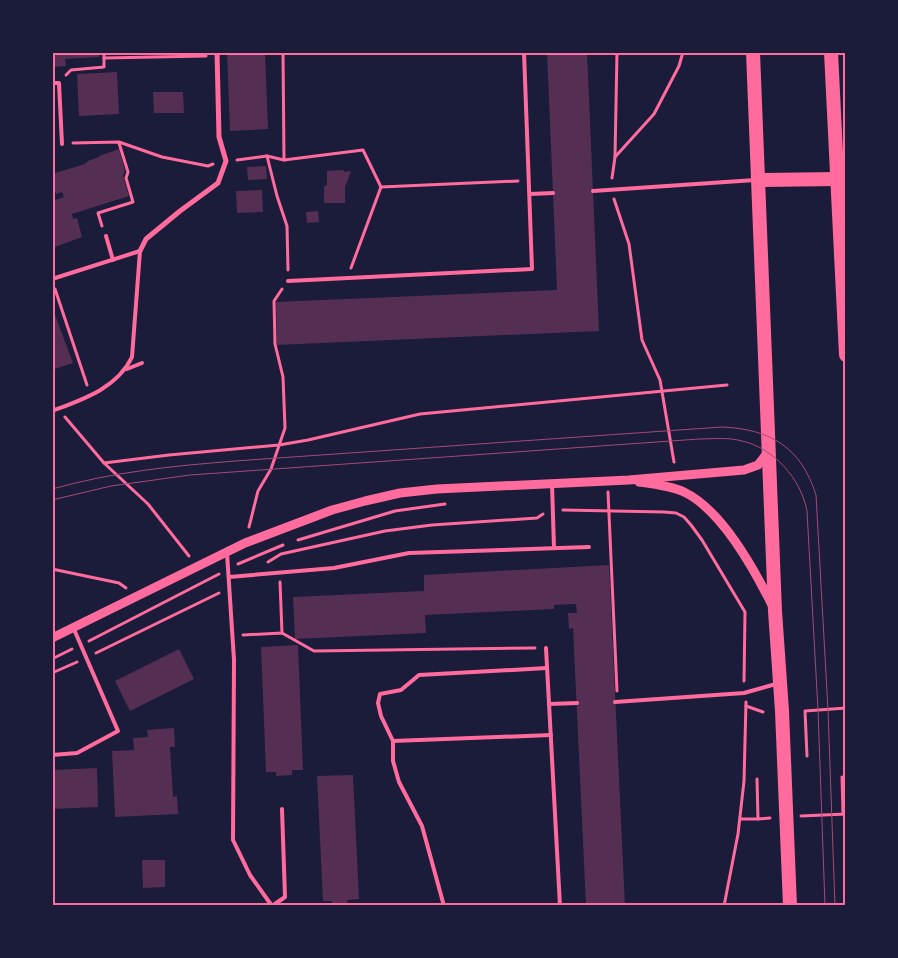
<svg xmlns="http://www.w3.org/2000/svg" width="898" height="958" font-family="Barlow,sans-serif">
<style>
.building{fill:#542f53}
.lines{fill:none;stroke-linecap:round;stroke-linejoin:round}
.path{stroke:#ff6b9d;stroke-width:3}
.service{stroke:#ff6b9d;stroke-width:4}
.minor{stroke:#ff6b9d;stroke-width:5}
.tertiary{stroke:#ff6b9d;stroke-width:9}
.trunk{stroke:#ff6b9d;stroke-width:14}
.tram{stroke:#a44b75;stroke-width:1}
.neatline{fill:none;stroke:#ff6b9d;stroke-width:2}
</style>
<rect width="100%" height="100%" fill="#1b1b3a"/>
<!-- building -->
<g class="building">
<polygon points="52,52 99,52 99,57 65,59 66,66 52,67"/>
<polygon points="227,52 265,52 268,129 230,131"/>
<polygon points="547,52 587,52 599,331 277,345 276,302 557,290"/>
<polygon points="117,72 119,114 79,116 77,74"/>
<polygon points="153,92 183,92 184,113 154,113"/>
<polygon points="119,149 125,171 123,176 129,196 72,214 73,219 77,218 82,237 52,248 52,201 64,197 62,192 56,194 52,184 52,174 85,164 88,161 99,157 99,156"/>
<polygon points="266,166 267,179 248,180 247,167"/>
<polygon points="344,170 344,172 351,171 345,187 345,203 324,203 324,186 327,185 327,171"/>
<polygon points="262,190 263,212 237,213 236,191"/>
<polygon points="318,211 319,222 307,223 306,212"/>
<polygon points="52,307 73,363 52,370"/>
<polygon points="609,565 625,906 586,906 573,628 569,629 568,613 577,613 576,604 554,605 554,609 425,615 426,633 295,639 293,597 424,591 424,575"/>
<polygon points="298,645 303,770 292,770 292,775 276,776 276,772 266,772 261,647"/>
<polygon points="179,649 194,679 130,711 115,681"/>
<polygon points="174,728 175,747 170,747 173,797 177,796 178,814 115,817 112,751 134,750 133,738 148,737 147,730"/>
<polygon points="97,768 98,807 52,809 52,770"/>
<polygon points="353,775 359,899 347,900 348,905 332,906 332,901 323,901 317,776"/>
<polygon points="142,860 165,860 165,887 143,888"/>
</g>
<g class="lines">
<!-- path -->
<g class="path">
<polyline points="283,52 284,160"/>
<polyline points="104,58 206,56"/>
<polyline points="66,75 71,70 104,67 104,52"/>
<polyline points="73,143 119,142 162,157 208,166 213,164"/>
<polyline points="267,156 277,196 287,226 288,270"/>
<polyline points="615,157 654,114 679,66 683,52"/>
<polyline points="237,160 267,156 284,160 363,150 381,187 518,181"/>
<polyline points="612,178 615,157 617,52"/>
<polyline points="614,199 629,244 642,340 660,380 674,462"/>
<polyline points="102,226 98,213 133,202 126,178 128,172 119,143"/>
<polyline points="351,268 381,187"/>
<polyline points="55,289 87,385"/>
<polyline points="65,417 104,463 148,504 189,556"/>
<polyline points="104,463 169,455 279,445 308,440 420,414 727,385"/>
<polyline points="608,492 617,691"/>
<polyline points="563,510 664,512 676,513 684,517 691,525 702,540 745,612 744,681"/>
<polyline points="249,527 258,491 271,469 285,428 283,377 275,344 274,301 282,289"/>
<polyline points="298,540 395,511 445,504"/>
<polyline points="268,562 281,554 385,531 432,525 537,518 543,514"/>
<polyline points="238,564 283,545"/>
<polyline points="52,569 119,583 126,588"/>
<polyline points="280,582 282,633"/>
<polyline points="243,635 282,633 314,651 535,648"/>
<polyline points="89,641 219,574"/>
<polyline points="96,653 219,593"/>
<polyline points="52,659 72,649"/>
<polyline points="52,673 77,662"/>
<polyline points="746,706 763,712"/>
<polyline points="807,756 805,711 846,708"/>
<polyline points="842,777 843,814"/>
<polyline points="757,779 758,819 770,818"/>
<polyline points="801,816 846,814"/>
<polyline points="740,819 758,819"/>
<polyline points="724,906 738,834 744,781 746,702"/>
</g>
<!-- service -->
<g class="service">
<polyline points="52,83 59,83 62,144"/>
<polyline points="593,191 755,180"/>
<polyline points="530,194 553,193"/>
<polyline points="106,236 113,260"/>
<path d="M52,279L140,251L132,357C117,388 84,399 52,411"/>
<polyline points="288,281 532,269 524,52"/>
<polyline points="127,369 142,363"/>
<polyline points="552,484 554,548"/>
<polyline points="227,553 234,660 233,840 250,875 272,906"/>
<polyline points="229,577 334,568 409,553 589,547"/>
<polyline points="546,648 560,906"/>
<polyline points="615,702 744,693 776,684"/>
<polyline points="549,704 577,703"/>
<polyline points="393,741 551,735"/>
<polyline points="52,755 77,753 118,731 73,627"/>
<polyline points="272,906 285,897 282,809"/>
<polyline points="444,906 422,826 399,782 393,761 393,741 381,716 378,703 380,694 401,690 419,675 547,668"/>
</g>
<!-- minor -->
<polyline class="minor" points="140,251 146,239 180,211 218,183 226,161 219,137 217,52"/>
<!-- tertiary -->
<g class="tertiary">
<path d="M639,482C654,484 671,486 684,492C722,510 754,569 772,605"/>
<polyline points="52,638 245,543 332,510 365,501 400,493 437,489 629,480 744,470 758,465 768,452"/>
</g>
<!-- trunk -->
<g class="trunk">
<polyline points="753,52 775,611 782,711 790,906"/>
<polyline points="831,52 846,355"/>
<polyline points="759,180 837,179"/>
</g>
<!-- tram -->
<g class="tram">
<path d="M52,489C113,472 172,466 235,461L722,427C770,429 801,447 816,495L828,710L835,906"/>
<path d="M52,500L111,486L190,475L699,439C713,439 728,437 742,441C774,448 801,479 807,511L818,710L825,906"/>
</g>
</g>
<!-- border -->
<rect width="898" height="958" fill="none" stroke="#1b1b3a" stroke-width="108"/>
<rect x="54" y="54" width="790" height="850" class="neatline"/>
</svg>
